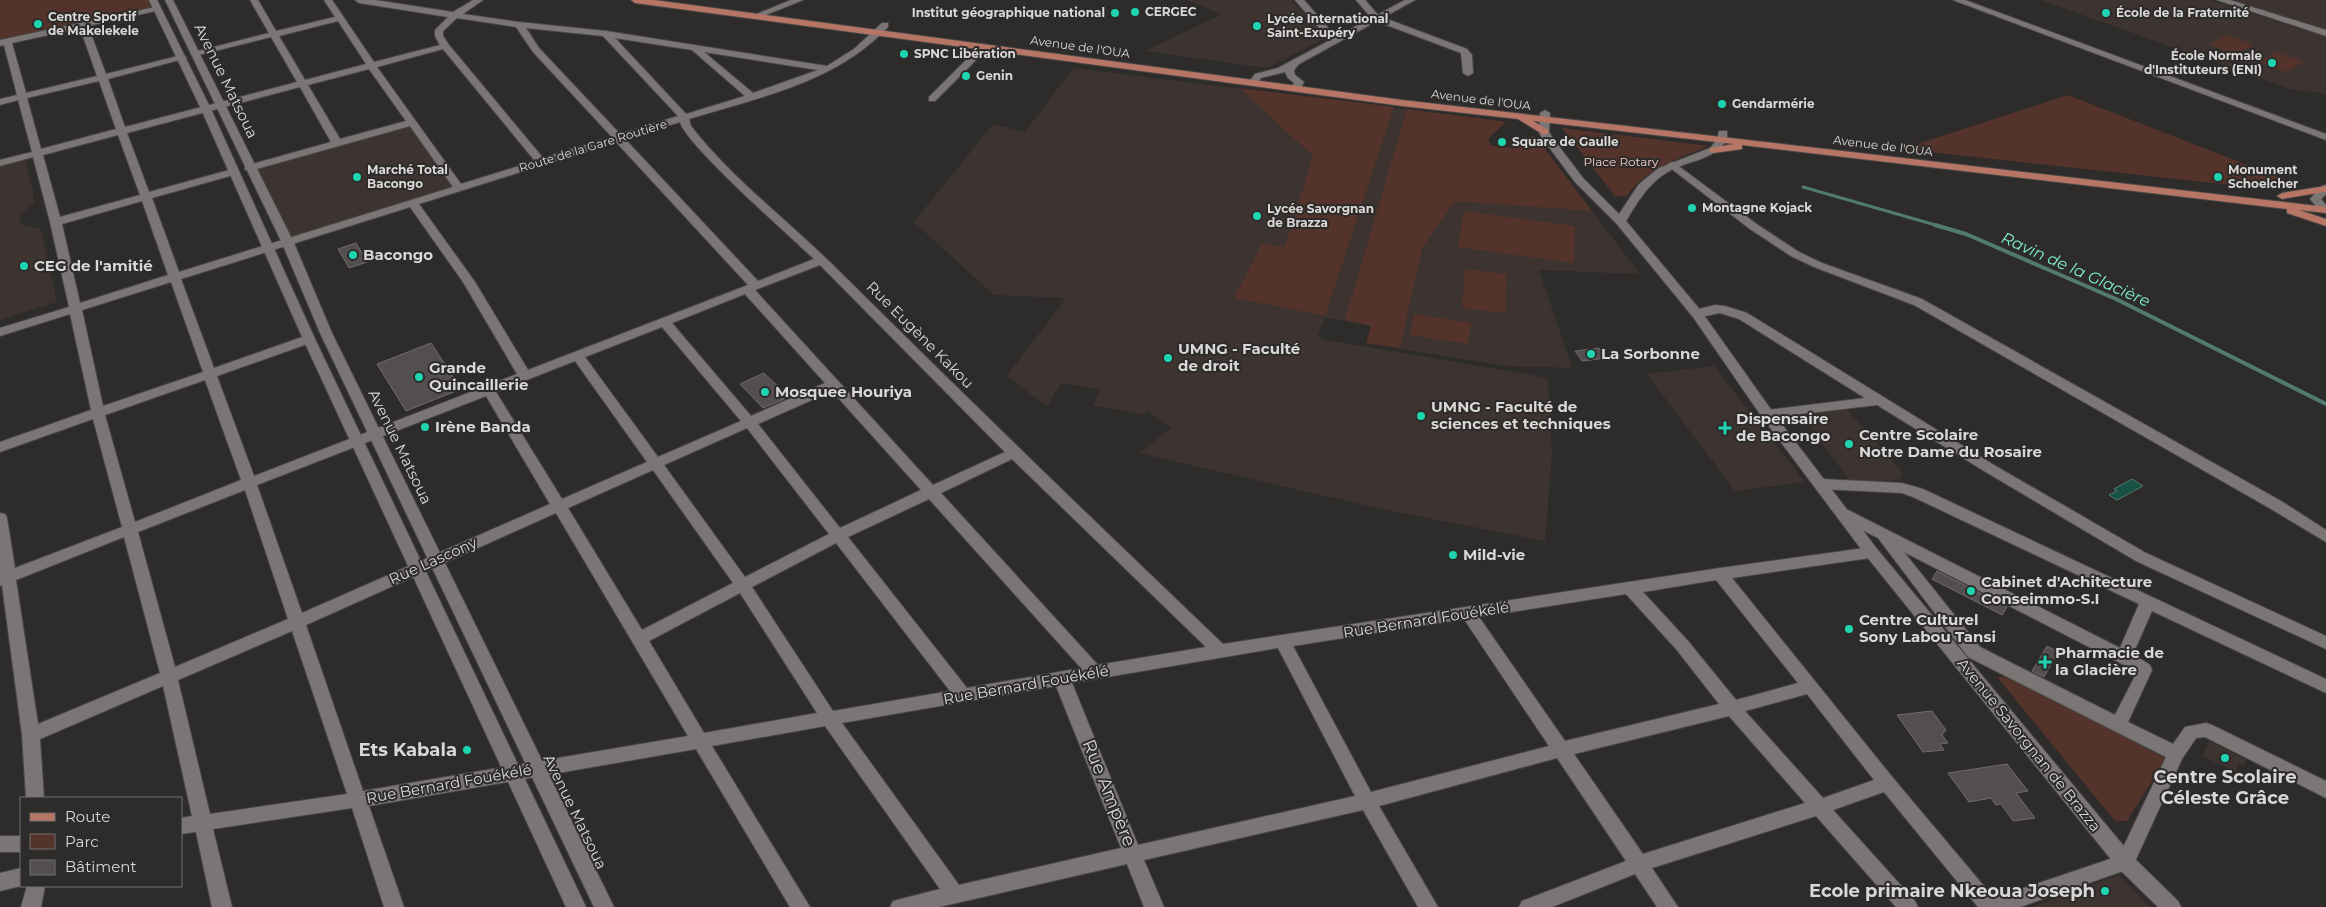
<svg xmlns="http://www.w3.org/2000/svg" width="2326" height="907" font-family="Montserrat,sans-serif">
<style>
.built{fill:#3d3431}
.green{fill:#53332a}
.water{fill:#175244;stroke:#527a70}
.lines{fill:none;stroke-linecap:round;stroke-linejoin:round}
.stream-far1{stroke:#527a70;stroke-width:3}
.stream{stroke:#527a70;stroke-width:4}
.building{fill:#534f4f;stroke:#6f6c6b}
.minor-casing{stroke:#494746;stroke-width:2}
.tertiary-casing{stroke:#494746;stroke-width:2}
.secondary-casing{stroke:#494746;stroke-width:2}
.primary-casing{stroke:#494746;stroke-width:2}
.minor{fill:#7a7676;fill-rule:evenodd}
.tertiary{fill:#7a7676;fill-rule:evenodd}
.secondary{fill:#7a7676;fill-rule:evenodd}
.primary{fill:#b77565;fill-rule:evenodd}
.poi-dot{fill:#1fd5b0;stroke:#2e2b2b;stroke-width:2}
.labels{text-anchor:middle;stroke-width:4;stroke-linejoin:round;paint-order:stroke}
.far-poi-label{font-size:12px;font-weight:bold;fill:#dad8d7;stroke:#2e2b2b;text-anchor:start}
.far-street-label{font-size:12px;fill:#dad8d7;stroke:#2e2b2b}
.far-park-label{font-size:12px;fill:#f7d1c8;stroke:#2e2b2b}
.street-label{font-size:15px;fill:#dad8d7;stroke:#2e2b2b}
.poi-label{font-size:15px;font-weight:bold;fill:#dad8d7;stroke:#2e2b2b;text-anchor:start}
.water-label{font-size:16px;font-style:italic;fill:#7fedd0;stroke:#2e2b2b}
.near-poi-label{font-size:18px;font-weight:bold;fill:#dad8d7;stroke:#2e2b2b;text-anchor:end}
.near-street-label{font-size:18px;fill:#dad8d7;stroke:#2e2b2b}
</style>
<rect width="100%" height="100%" fill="#2e2b2b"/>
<!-- built -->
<g class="built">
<polygon points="1186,0 1291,0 1326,38 1267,68 1145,51 1222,14"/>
<polygon points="2040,0 2210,0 2326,37 2326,94 2291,89"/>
<polygon points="2234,0 2326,0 2326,29 2233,0"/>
<polygon points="1073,68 1506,122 1490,137 1488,141 1491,145 1500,148 1510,147 1511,141 1535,136 1640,274 1539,270 1572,368 1506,366 1366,343 1371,326 1325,317 1318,335 1322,339 1548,378 1552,455 1545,541 1382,509 1139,453 1172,428 1147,411 1144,415 1093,405 1100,390 1061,383 1047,406 1007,376 1066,298 994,295 914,222 993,124 1025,132"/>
<polygon points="413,122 459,188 293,241 257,166"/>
<polygon points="26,160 35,203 19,215 22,225 41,229 57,302 0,320 0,167"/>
<polygon points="1714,366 1805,482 1735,491 1647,374"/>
<polygon points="1846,408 1903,473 1900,480 1851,482 1800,414"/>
<polygon points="2209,741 2246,760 2244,766 2239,764 2236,772 2203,756"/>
<polygon points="2118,875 2150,907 2032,907"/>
</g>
<!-- green -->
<g class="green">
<polygon points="0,0 148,0 151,7 0,41"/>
<polygon points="2227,35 2254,45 2236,54 2209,45"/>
<polygon points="2276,52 2304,62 2287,72 2259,62"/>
<polygon points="1240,88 1394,107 1325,316 1234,298 1262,244 1285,247 1313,156"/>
<polygon points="2068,95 2298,185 2268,189 1902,149"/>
<polygon points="1407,109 1506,122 1490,137 1488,141 1491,145 1500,148 1510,147 1511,141 1535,136 1592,211 1455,201 1422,248 1400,348 1366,343 1371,326 1345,320"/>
<path d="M1562,128L1709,146C1679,158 1644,169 1626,197L1615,196Z"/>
<polygon points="1464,211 1575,226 1574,263 1458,247"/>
<polygon points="1465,269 1507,274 1505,313 1462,308"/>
<polygon points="1414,314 1471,323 1468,344 1410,335"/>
<polygon points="2009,676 2166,759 2127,821 2115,821 1997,677"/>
</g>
<!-- water -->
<polygon class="water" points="2132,479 2143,486 2117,500 2109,495 2117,491 2114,489"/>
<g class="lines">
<!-- stream-far1 -->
<polyline class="stream-far1" points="1803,187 1939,226"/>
<!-- stream -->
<polyline class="stream" points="1935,225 1966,234 2116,299 2326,404"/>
</g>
<!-- building -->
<g class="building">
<polygon points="356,243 367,262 349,268 338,249"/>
<polygon points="431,343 461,389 406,411 377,364"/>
<polygon points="1599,348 1607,358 1582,361 1575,351"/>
<polygon points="764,373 789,397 763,408 740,384"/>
<polygon points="1937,571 2007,607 2002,615 1932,579"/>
<polygon points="2047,646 2058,652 2044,677 2032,671"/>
<polygon points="1932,711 1946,730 1942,735 1948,743 1940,744 1944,750 1923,752 1897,715"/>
<polygon points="2007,764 2028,791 2016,793 2035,818 2013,821 2001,804 1996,805 1991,798 1969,802 1948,773"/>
</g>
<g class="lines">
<!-- minor casing -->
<g class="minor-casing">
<g id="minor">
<path d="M250,0H258L276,31L335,17L324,0H332L374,62L440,45L435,36V30L448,17L359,3L355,0H375L453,12L473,0H483L463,14L519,22L606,31L827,66L854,49L882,23H888V27C835,83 760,97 689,119L691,126C731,178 792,224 839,271C966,397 1094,521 1223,644L1720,568L1872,547L1877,549L1879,553L1877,557L1732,578L1893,778L1994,898L2119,856L2166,757L1968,657L1878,538L1838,518L1836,514L1838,510H1848L2120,648L2139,604L1913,497L1902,493L1821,489L1816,487L1814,484L1816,481L1821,479L1902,483L1923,489L2326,679V693L2152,611L2133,654L2150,665L2152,670L2128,722L2173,744L2185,727L2206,723L2212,725L2326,781V798L2205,737L2196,738L2182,759L2132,868L2020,907H1978L1884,792L1833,810L1915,901L1918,907H1896L1816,816L1652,868L1678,907H1657L1635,874L1552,907H1519L1522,901L1626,861L1557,758L1379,806L1438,907H1418L1363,810L1144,860L1164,907H1144L1127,864L939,907H890L893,901L940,889L825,726L712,746L810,907H790L696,749L369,806L404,907H384L352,808L213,829L232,907H212L196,832L181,834V818L192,816L163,686L40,739L44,798H26L22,735L2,585L0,586V513L5,514L7,518L15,568L122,527L93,419L0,452V442L91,410L70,314L0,336V328L69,307L50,222L33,157L0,166V160L32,152L18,100L0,105V99L17,95L4,45L0,46V40L160,6V10L88,26L106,74L182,55L187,58L108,79L125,127L297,82L271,37L195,56L190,53L269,33ZM457,18L516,27L533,52L612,137L543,158L449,45L443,36V31ZM338,21L366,64L305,80L279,36ZM80,28L97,76L26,93L12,43ZM526,28L603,36L678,116L620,134L539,48ZM615,38L692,50L745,96L686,114ZM443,49L535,161L461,184L377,67ZM704,52L818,70L753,93ZM369,69L406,121L340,139L308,85ZM99,81L116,129L41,149L27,98ZM300,87L331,142L245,166V170H253L410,126L453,187L179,272L152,198L237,174L238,172L233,169L149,192L127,133ZM680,122C686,145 791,237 814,259L758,281L625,139ZM118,135L140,195L60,217L43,155ZM616,142L748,285L528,370L475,282L419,204ZM142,201L168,275L80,303L62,224ZM410,207L463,282L517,374L254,476L217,376L313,342L315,339L313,336H305L214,368L181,279ZM820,265L1005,452L933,485L755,290ZM171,282L203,372L103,406L82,310ZM745,294L825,383L751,416L672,323ZM662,327L741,421L658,457L585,357ZM575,361L647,462L562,499L496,392ZM205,380L241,480L135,522L105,415ZM832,391L921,490L840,528L758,424ZM486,396L550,504L302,613L257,485ZM747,428L829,534L745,577L664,465ZM1012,459L1206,647L1098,665L941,493ZM653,470L733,583L642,630L568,508ZM245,490L288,619L175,667L138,532ZM929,499L1081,668L967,688L848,537ZM556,513L688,736L363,791L306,625ZM124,537L160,673L38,724L16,580ZM836,543L950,691L833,711L752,587ZM1904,552L2128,667L2135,672L2134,678L2115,715L1980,647ZM1716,580L1798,683L1736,700L1688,641L1643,592ZM740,593L817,713L704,733L649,641ZM1626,594L1676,649L1719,704L1565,741L1479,617ZM1464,619L1549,746L1371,792L1293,646ZM292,631L347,794L210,814L178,680ZM1278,648L1355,796L1138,845L1072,683ZM1056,686L1121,848L959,885L842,723ZM1807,694L1874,780L1823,798L1745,711ZM1729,716L1805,803L1643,854L1574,754Z"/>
<polygon points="791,0 803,0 761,17 754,15"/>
<polygon points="1295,0 1304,0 1337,38 1337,42 1331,42"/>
<polygon points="1356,0 1365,0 1379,16 1467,49 1472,55 1473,73 1468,76 1463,73 1461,53 1373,20"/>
<polygon points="2217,0 2230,0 2326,30 2326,36"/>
<polygon points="981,45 989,47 935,101 929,101 929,97"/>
<polygon points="1673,162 1758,225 1799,252 1822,263 1922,299 2281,501 2326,530 2326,542 2271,509 1914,305 1814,267 1791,256 1750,229 1669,167 1669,163"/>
<polygon points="1715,305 1725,306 1747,313 1994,465 2146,553 2326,636 2326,649 2136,561 1984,471 1877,405 1767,418 1762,417 1760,414 1762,411 1767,410 1865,398 1739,319 1720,313 1697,318 1691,314 1699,309"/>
<rect x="0" y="836" width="21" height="16"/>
<polygon points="21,868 21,886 0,891 0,873"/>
<polygon points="27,886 45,886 41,907 21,907"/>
</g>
</g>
<!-- tertiary casing -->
<g class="tertiary-casing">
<g id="tertiary">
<polygon points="149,0 157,0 211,109 315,339 586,907 566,907 303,339 201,109"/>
<polygon points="165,0 173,0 294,243 332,333 614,907 594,907 320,333 282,243"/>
<polygon points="1405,0 1415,0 1299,64 1294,70 1295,75 1304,82 1299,91 1293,91 1291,89 1294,83 1288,78 1285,72 1261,78 1256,85 1248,83 1255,74 1278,68"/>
<polygon points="1953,0 1965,0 2326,134 2326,140"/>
<polygon points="2326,185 2326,194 2321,199 2326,205 2325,213 2321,212 2310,199 2322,186"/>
</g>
</g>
<!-- secondary casing -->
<g class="secondary-casing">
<path id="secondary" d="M1545,110L1550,113L1549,132L1552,137L1583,178L1619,214L1639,184L1659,168L1710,148L1717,140L1719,131H1727V140C1710,163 1688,159 1666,173C1647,185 1637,203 1626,221L1701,311L1772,411L1877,549L2132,856L2178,901L2181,907H2158L2118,868L1867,557L1762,417L1693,317L1616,223L1575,182L1542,138L1539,132L1540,113Z"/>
</g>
<!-- primary casing -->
<g class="primary-casing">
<g id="primary">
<polygon points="631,0 654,0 1402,100 2326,207 2326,213 2299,210 2326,219 2326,226 2287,213 2287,209 1742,145 1742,149 1714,153 1710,152 1710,148 1734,144 1533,121 1548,130 1549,132 1544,135 1518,119 1402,106 635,3"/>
<polygon points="2326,186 2326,192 2324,192 2282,199 2277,196 2282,193"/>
</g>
</g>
<!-- minor -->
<use href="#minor" class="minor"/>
<!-- tertiary -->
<use href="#tertiary" class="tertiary"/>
<!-- secondary -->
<use href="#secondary" class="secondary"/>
<!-- primary -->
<use href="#primary" class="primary"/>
</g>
<!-- markers -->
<g class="poi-dot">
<circle cx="1135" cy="12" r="5"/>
<circle cx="1115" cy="13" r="5"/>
<circle cx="2106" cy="13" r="5"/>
<circle cx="38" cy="24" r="5"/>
<circle cx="1257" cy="26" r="5"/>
<circle cx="904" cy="54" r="5"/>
<circle cx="2272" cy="63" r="5"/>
<circle cx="966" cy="76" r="5"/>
<circle cx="1722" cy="104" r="5"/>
<circle cx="1502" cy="142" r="5"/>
<circle cx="357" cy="177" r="5"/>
<circle cx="2218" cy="177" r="5"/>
<circle cx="1692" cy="208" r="5"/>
<circle cx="1257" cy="216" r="5"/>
<circle cx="353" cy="255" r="5"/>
<circle cx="24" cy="266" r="5"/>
<circle cx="1591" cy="354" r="5"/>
<circle cx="1168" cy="358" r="5"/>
<circle cx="419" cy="377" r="5"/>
<circle cx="765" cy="392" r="5"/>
<circle cx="1421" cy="416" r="5"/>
<circle cx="425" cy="427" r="5"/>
<path d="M1722.5 420.5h5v5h5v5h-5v5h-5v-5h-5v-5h5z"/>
<circle cx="1849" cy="444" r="5"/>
<circle cx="1453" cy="555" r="5"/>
<circle cx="1971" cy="591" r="5"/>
<circle cx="1849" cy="629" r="5"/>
<path d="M2042.5 654.5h5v5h5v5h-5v5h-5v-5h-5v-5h5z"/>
<circle cx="467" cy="750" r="5"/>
<circle cx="2225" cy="758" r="5"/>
<circle cx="2105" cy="891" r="5"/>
</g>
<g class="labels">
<!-- far-poi labels -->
<g class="far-poi-label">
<text x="1145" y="16">CERGEC</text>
<text x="1105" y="17" text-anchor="end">Institut géographique national</text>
<text x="2116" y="17">École de la Fraternité</text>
<text x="48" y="21">Centre Sportif<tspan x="48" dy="14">de Makelekele</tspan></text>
<text x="1267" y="23">Lycée International<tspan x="1267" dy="14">Saint-Exupéry</tspan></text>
<text x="914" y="58">SPNC Libération</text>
<text x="2262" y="60" text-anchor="end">École Normale<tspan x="2262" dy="14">d'Instituteurs (ENI)</tspan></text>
<text x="976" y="80">Genin</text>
<text x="1732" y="108">Gendarmérie</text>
<text x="1512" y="146">Square de Gaulle</text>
<text x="367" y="174">Marché Total<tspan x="367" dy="14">Bacongo</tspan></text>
<text x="2228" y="174">Monument<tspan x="2228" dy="14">Schoelcher</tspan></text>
<text x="1702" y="212">Montagne Kojack</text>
<text x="1267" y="213">Lycée Savorgnan<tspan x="1267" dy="14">de Brazza</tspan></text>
</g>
<!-- far-street labels -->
<g class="far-street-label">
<text transform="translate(1080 47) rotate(8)" y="4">Avenue de l'OUA</text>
<text transform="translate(1481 100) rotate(7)" y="4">Avenue de l'OUA</text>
<text transform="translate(593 146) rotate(-17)" y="4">Route de la Gare Routière</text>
<text transform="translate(1883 146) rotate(7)" y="4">Avenue de l'OUA</text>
</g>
<!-- far-park labels -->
<g class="far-park-label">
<text x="1621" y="166">Place Rotary</text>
</g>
<!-- street labels -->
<g class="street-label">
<text transform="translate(226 81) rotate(64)" y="5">Avenue Matsoua</text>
<text transform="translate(920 335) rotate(45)" y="5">Rue Eugène Kakou</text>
<text transform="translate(400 447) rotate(64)" y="5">Avenue Matsoua</text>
<text transform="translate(433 561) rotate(-24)" y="5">Rue Lascony</text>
<text transform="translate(1426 620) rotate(-9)" y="5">Rue Bernard Fouékélé</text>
<text transform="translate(1026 685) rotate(-10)" y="5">Rue Bernard Fouékélé</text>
<text transform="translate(2029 745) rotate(51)" y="5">Avenue Savorgnan de Brazza</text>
<text transform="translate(449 784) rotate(-10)" y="5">Rue Bernard Fouékélé</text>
<text transform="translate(575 812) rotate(64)" y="5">Avenue Matsoua</text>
</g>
<!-- poi labels -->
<g class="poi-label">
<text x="363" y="260">Bacongo</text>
<text x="34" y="271">CEG de l'amitié</text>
<text x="1178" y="354">UMNG - Faculté<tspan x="1178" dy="17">de droit</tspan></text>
<text x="1601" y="359">La Sorbonne</text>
<text x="429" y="373">Grande<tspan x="429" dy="17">Quincaillerie</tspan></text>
<text x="775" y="397">Mosquee Houriya</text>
<text x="1431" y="412">UMNG - Faculté de<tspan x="1431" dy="17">sciences et techniques</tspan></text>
<text x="1736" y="424">Dispensaire<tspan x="1736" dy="17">de Bacongo</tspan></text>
<text x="435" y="432">Irène Banda</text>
<text x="1859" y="440">Centre Scolaire<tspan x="1859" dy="17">Notre Dame du Rosaire</tspan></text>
<text x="1463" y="560">Mild-vie</text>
<text x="1981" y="587">Cabinet d'Achitecture<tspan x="1981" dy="17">Conseimmo-S.I</tspan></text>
<text x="1859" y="625">Centre Culturel<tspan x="1859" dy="17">Sony Labou Tansi</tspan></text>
<text x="2055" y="658">Pharmacie de<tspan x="2055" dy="17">la Glacière</tspan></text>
</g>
<!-- water labels -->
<g class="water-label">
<text transform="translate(2076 269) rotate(24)" y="6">Ravin de la Glacière</text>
</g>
<!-- near-poi labels -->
<g class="near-poi-label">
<text x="457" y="756">Ets Kabala</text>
<text x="2225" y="783" text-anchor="middle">Centre Scolaire<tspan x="2225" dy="21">Céleste Grâce</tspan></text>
<text x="2095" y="897">Ecole primaire Nkeoua Joseph</text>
</g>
<!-- near-street labels -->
<g class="near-street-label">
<text transform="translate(1109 793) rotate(68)" y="6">Rue Ampère</text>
</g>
</g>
<!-- legend -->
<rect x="20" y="797" width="162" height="90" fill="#2e2b2b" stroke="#737070"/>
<rect x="30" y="813" width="25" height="8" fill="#b77565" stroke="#737070"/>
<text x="65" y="822" font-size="15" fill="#dad8d7">Route</text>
<rect x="30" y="834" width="25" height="15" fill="#53332a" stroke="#737070"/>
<text x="65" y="847" font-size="15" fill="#dad8d7">Parc</text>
<rect x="30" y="860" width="25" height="15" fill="#534f4f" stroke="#737070"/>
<text x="65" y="872" font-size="15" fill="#dad8d7">Bâtiment</text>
</svg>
